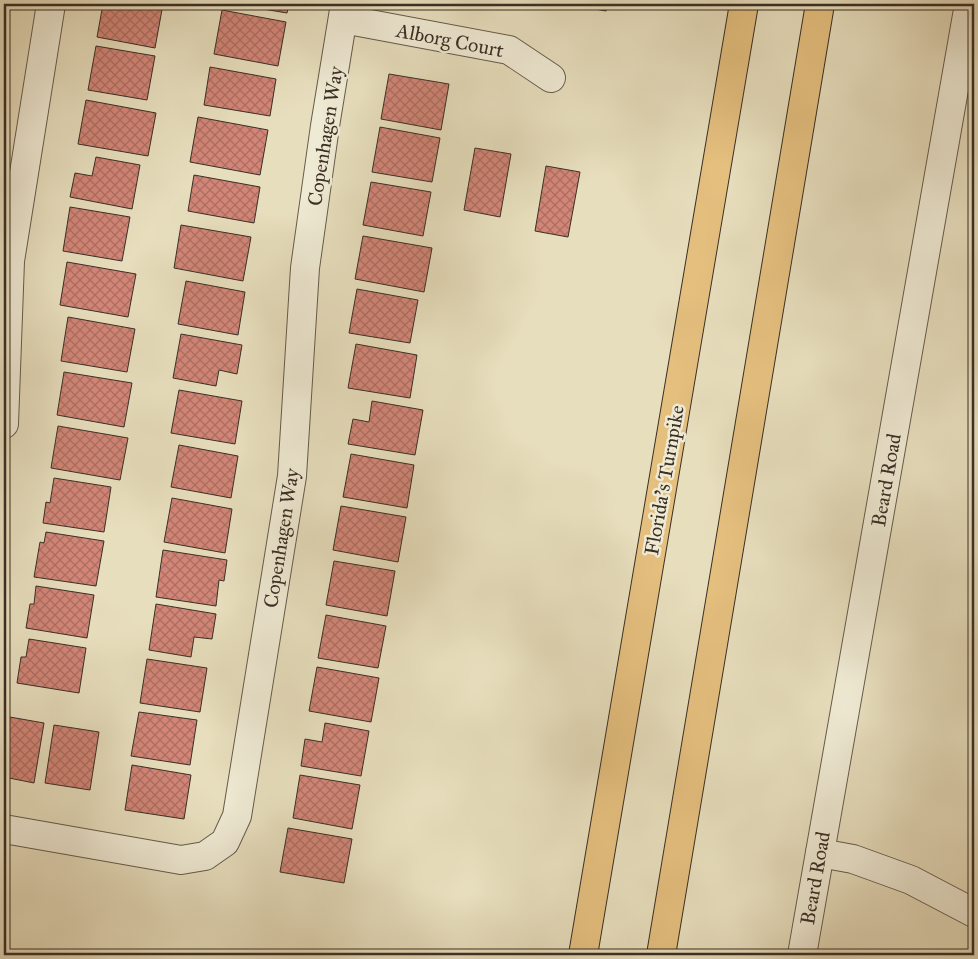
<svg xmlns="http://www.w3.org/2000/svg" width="978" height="959" font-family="'IM FELL Great Primer',serif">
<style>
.building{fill:url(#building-cross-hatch);stroke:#3a2f25}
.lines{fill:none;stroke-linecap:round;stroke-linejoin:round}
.minor-casing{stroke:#655b4b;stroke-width:30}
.highway-casing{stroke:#3a2f25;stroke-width:30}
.minor{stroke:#efead4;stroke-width:28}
.highway{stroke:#e4bf7e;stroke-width:28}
.labels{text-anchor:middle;stroke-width:5;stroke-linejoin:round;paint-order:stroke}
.street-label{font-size:20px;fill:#3a2f25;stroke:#efead4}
</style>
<defs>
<pattern id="building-cross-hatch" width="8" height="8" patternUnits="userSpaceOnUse" patternTransform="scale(1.25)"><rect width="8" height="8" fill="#d38678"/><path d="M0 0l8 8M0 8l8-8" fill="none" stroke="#ac6e62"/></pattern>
</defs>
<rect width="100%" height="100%" fill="#e7debd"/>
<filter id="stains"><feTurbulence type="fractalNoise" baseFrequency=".004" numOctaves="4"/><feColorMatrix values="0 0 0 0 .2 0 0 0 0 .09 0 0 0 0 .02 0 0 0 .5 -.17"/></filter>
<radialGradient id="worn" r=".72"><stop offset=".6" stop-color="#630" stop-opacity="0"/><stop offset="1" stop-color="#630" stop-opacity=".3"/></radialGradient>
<!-- building -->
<g class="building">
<polygon points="103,4 163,4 155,48 97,37"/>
<polygon points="233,4 289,4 287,13"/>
<polygon points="568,4 608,4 606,11"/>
<polygon points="222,10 286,22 278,66 214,54"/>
<polygon points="96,46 155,56 147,100 88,90"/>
<polygon points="210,67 276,79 270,116 204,105"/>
<polygon points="389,74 449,84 441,130 381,119"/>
<polygon points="86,100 156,113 148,156 78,144"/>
<polygon points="198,117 268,130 260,175 190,162"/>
<polygon points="380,127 440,138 432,182 372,172"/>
<polygon points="475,148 511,154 500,217 464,210"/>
<polygon points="96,157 140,165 132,209 70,197 75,173 92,176"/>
<polygon points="546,166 580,172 568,237 535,231"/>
<polygon points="194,175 260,187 254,223 188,211"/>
<polygon points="371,182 431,192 423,236 363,225"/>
<polygon points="70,207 130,217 122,261 63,251"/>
<polygon points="181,225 251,237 243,281 174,268"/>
<polygon points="363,236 432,248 424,292 355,279"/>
<polygon points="67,262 136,274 128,317 60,305"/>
<polygon points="186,281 245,292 238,335 178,324"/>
<polygon points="357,289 418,300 410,343 349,333"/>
<polygon points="68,317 135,329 127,372 61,361"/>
<polygon points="181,334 242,345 237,374 219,370 216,386 173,378"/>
<polygon points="356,344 417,355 410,398 348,388"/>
<polygon points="64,372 132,383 124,427 57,415"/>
<polygon points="179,390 242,401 235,444 171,433"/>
<polygon points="372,401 423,410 415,455 348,444 353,419 369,422"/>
<polygon points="58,426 128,438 120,480 51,468"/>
<polygon points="179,445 238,456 231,498 171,487"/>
<polygon points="351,454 414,465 407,508 343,497"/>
<polygon points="54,478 111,487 104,532 43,523 46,502 50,503"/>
<polygon points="172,498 232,509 225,553 164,542"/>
<polygon points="341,506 406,517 398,562 333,550"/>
<polygon points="46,532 104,541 96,586 34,577 40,542 44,543"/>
<polygon points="163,550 227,560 224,581 219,580 216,606 156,597"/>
<polygon points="334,561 395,571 387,616 326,605"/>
<polygon points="36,586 94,595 87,638 26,628 30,604 34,604"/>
<polygon points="156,604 216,614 212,639 194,637 191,657 149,650"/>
<polygon points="326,615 386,626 378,668 318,658"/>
<polygon points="29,639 86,648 79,693 17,683 21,657 26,657"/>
<polygon points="147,659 207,668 200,712 140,703"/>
<polygon points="317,667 379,678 371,722 309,711"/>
<polygon points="139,712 197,720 190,765 131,756"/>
<polygon points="4,716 44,723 34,783 4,777"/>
<polygon points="325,723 369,731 361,776 301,766 305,739 322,742"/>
<polygon points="54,725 99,732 90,790 45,783"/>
<polygon points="132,765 191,775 184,819 125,810"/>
<polygon points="300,775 360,785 352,829 293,818"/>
<polygon points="288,828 352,839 344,883 280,872"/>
</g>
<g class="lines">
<!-- minor casing -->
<g class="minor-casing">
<g id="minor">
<polyline points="343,19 509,50 551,78"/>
<polyline points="4,424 10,261 51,4"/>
<polyline points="4,829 181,860 205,856 225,842 237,816 292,476 305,268 325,126 345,4"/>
<polyline points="820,853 853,859 911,880 974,913"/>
<polyline points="802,955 969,4"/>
</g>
</g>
<!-- highway casing -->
<g class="highway-casing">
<g id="highway">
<polyline points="583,955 744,4"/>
<polyline points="661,955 820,4"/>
</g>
</g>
<!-- minor -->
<use href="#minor" class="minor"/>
<!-- highway -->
<use href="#highway" class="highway"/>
</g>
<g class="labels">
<!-- street labels -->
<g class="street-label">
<text transform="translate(450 40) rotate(11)" y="7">Alborg Court</text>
<text transform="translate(325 136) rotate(-81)" y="7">Copenhagen Way</text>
<text transform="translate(664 480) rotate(-80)" y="7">Florida's Turnpike</text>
<text transform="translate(886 480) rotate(-80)" y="7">Beard Road</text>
<text transform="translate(281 538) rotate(-81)" y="7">Copenhagen Way</text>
<text transform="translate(815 878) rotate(-80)" y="7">Beard Road</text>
</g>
</g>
<!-- margin -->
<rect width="978" height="959" fill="none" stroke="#e7debd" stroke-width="20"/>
<rect x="5" y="5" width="968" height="949" fill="none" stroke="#3a2f25" stroke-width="2.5"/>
<rect x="10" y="10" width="958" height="939" fill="none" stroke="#3a2f25"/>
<rect width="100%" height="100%" filter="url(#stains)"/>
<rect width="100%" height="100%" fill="url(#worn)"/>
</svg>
